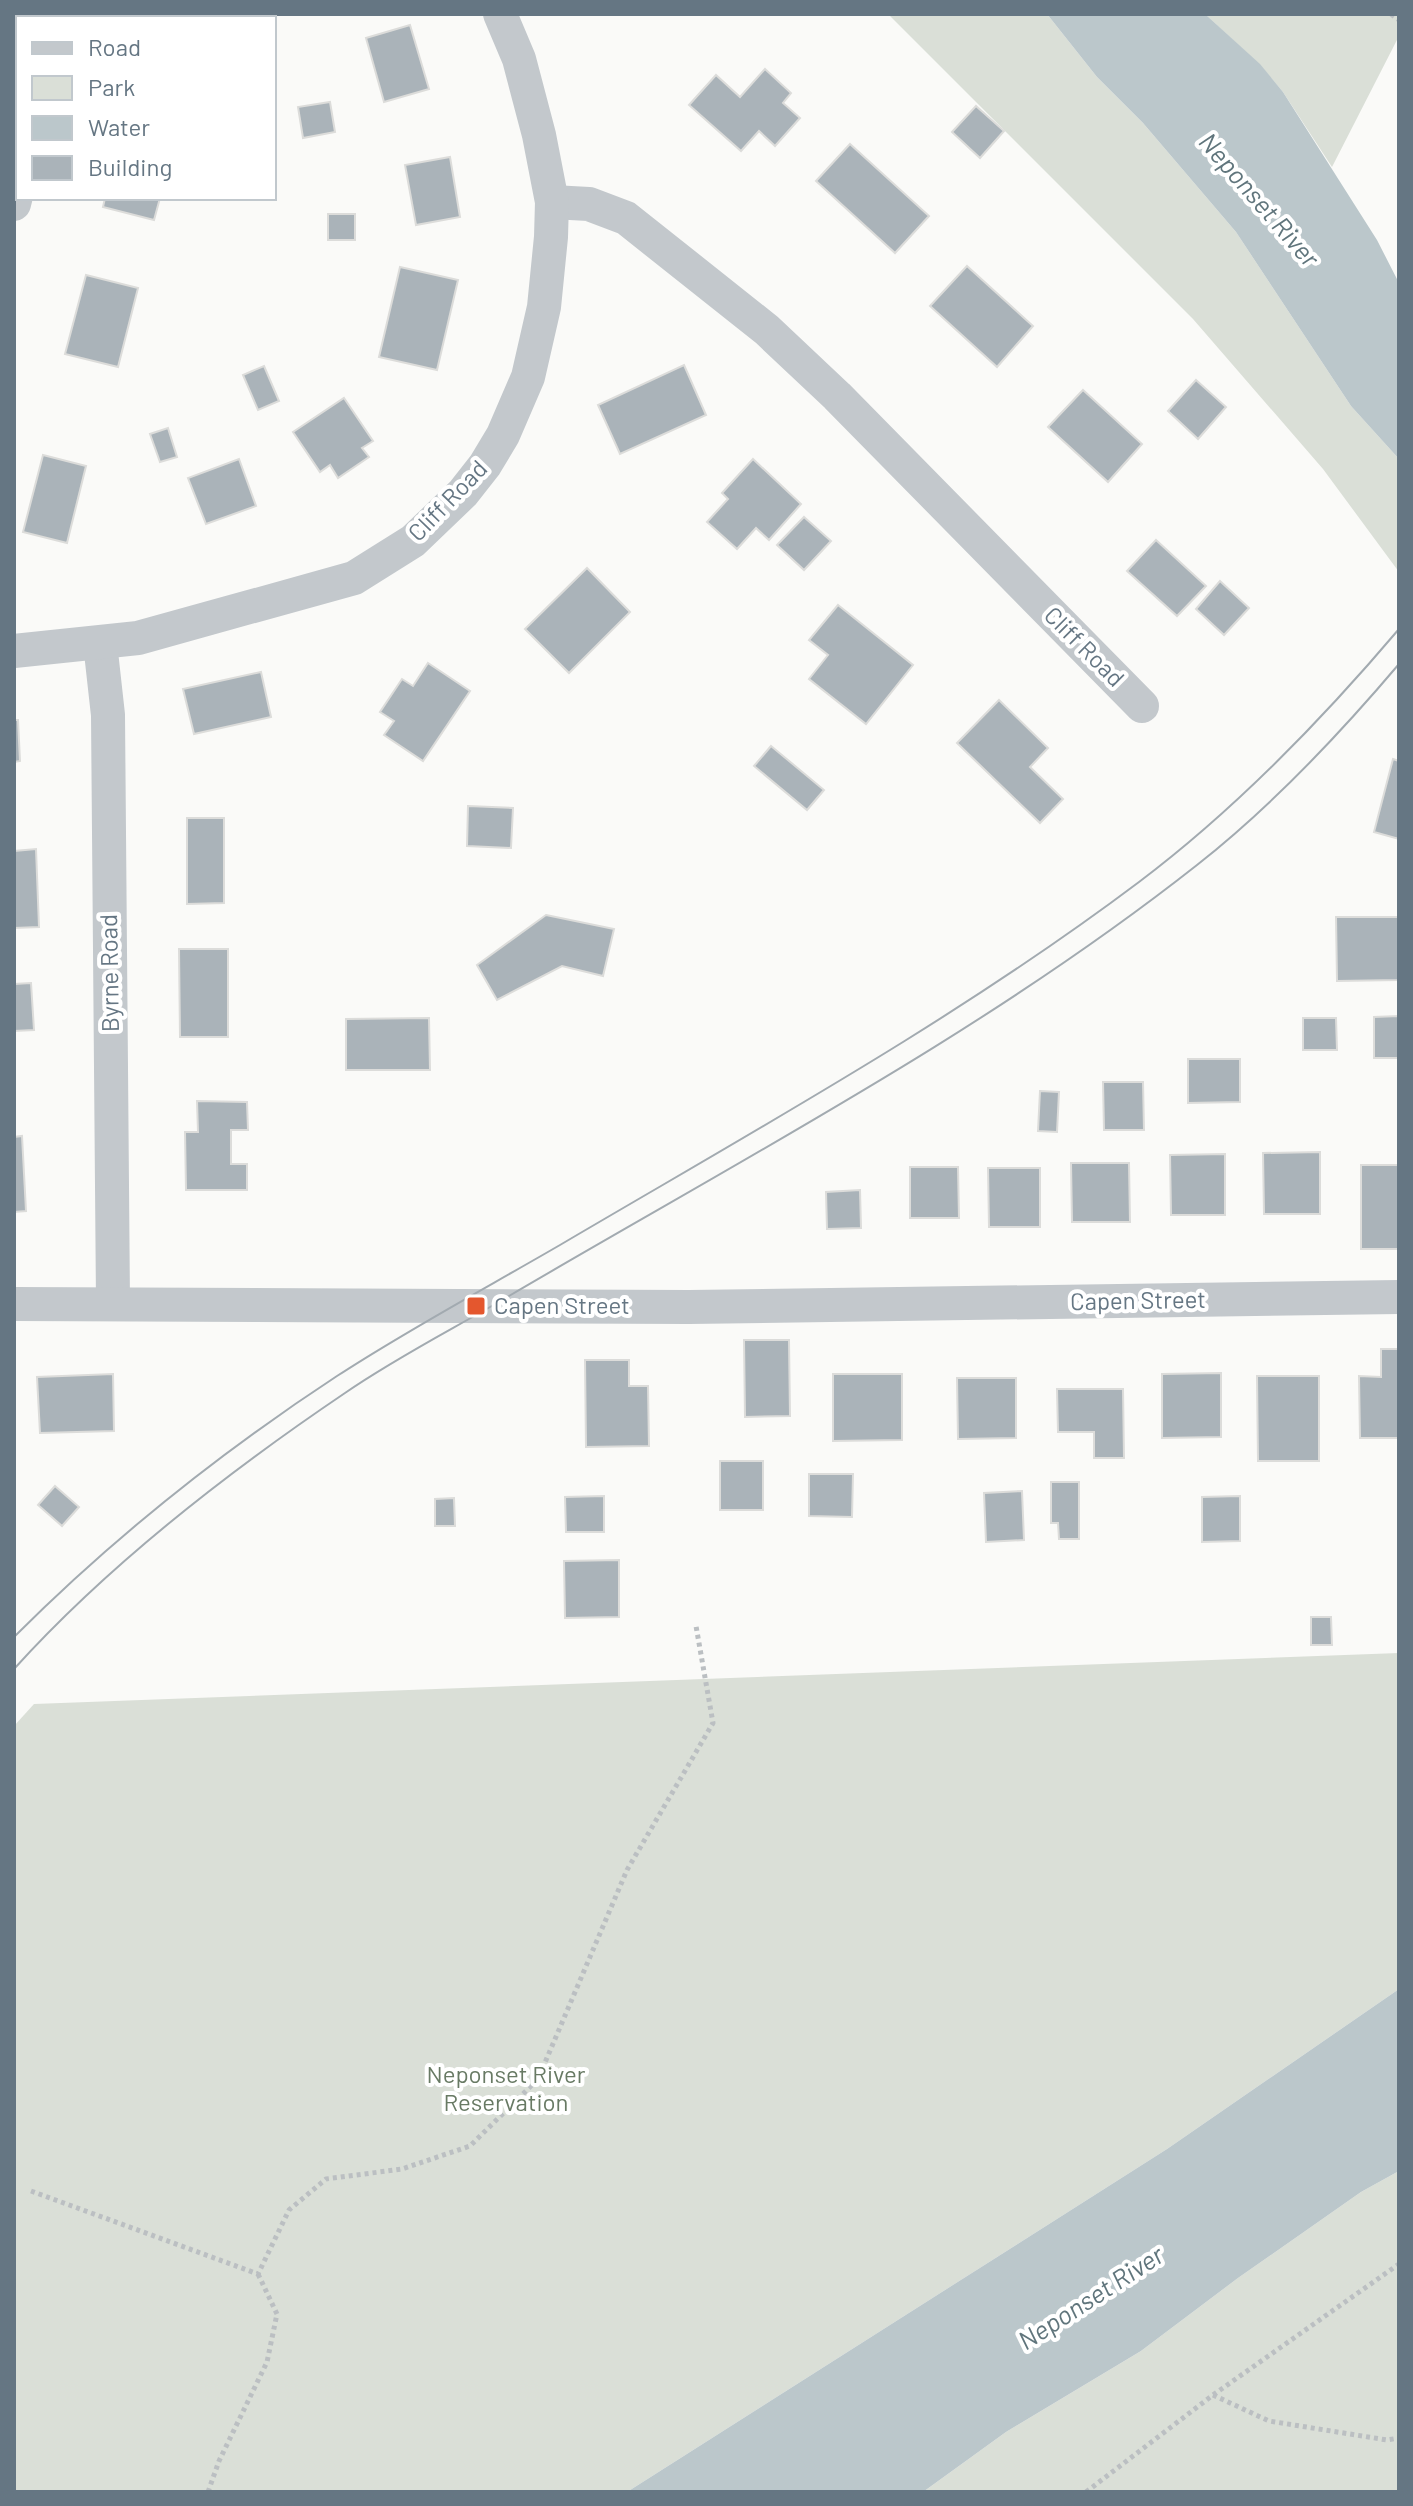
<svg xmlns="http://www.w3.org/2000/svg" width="1413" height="2506" font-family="Barlow,sans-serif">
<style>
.green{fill:#dadfd7}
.water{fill:#bbc7cb}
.building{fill:#aab3b9;stroke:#dcdcda;stroke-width:2}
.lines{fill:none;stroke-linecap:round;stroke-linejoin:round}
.path{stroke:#bbbfc2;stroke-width:5;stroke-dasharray:4 4;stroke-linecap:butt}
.minor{stroke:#c3c8cc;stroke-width:34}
.tram{stroke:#a2aab0;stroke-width:2}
.poi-dot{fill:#e4572e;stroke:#fff;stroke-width:3}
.labels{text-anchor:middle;stroke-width:8;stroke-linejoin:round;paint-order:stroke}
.street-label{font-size:24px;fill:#657683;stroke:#fff}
.poi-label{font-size:24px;fill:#657683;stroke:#fff;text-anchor:start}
.park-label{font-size:24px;fill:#687a64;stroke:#fff}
.water-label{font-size:26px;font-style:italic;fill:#60757c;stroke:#fff}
</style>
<rect width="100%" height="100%" fill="#fafaf8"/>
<!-- green -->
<g class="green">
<polygon points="888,14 1047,14 1097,77 1143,123 1236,232 1351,406 1399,459 1399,572 1323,469 1193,319"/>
<polygon points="1205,14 1399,14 1399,36 1332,167 1283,92 1260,65"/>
<polygon points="1399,1653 1399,1989 1167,2149 627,2492 14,2492 14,1726 34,1704"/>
<polygon points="1399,2171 1399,2492 923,2492 1006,2432 1141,2351 1238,2278 1361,2192"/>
</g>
<!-- water -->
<g class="water">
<polygon points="1047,14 1205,14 1260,64 1283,92 1377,240 1399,283 1399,459 1351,406 1236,232 1143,123 1097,77"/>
<polygon points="1399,1989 1399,2171 1361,2192 1238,2278 1141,2351 1006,2432 923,2492 627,2492 1167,2149"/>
</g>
<!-- building -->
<g class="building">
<polygon points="410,25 429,89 384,102 366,38"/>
<polygon points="765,69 791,93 783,103 800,118 775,146 759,131 741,151 689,105 716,75 740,97"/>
<polygon points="330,102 335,132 303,138 298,107"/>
<polygon points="976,106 1004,131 980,158 952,132"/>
<polygon points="850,144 929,216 895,253 816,181"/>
<polygon points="450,157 460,217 416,225 405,165"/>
<polygon points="105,198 160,198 154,220 103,207"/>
<rect x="328" y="214" width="27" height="26"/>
<polygon points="967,266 1033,326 997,367 930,306"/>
<polygon points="400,267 458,280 437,370 379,357"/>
<polygon points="86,275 138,288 118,367 65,354"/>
<polygon points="684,365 706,415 620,454 598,405"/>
<polygon points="264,366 279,401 258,410 243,375"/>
<polygon points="1196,380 1226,407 1198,439 1168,411"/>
<polygon points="1083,390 1142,444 1108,482 1048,427"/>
<polygon points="344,398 373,441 362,448 369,457 338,478 330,465 320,472 293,432"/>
<polygon points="168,428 177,457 160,462 150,434"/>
<polygon points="43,455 86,466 67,543 23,532"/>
<polygon points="239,459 256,506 206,524 188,478"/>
<polygon points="753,459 801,504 769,540 756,528 737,549 707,522 728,499 722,493"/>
<polygon points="804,517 831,541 804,570 777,545"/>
<polygon points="1156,540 1206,586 1177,616 1127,571"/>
<polygon points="587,568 630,612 569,673 525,629"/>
<polygon points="1220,581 1249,608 1224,635 1196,609"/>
<polygon points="838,605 913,665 866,724 809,679 828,655 809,640"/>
<polygon points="428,663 470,691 423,761 384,735 394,721 380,712 402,679 413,686"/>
<polygon points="261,672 271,717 194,734 183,689"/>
<polygon points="999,700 1048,748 1030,767 1063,799 1040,823 957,743"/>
<polygon points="14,720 18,720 20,761 14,762"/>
<polygon points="771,746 824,790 807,810 754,766"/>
<polygon points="1393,759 1399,761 1399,839 1374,832"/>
<polygon points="468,806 513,808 511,848 467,846"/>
<polygon points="187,818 224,818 224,903 187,904"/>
<polygon points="36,849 39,927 14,928 14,851"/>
<polygon points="546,915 614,929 603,976 562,966 497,1000 477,965"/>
<polygon points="1336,917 1399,917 1399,980 1337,981"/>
<polygon points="179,949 228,949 228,1037 180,1037"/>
<polygon points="31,983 34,1030 14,1031 14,984"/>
<polygon points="1399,1016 1399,1058 1374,1058 1374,1017"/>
<polygon points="429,1018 430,1070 346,1070 346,1019"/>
<polygon points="1303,1018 1336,1018 1337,1050 1303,1050"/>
<polygon points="1188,1059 1240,1059 1240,1102 1188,1103"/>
<polygon points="1103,1082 1143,1082 1144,1130 1104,1130"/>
<polygon points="1040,1091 1059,1092 1057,1132 1038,1131"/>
<polygon points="197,1101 247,1102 248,1130 231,1130 231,1164 247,1164 247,1190 186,1190 185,1132 198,1132"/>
<polygon points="22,1136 26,1211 14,1212 14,1137"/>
<polygon points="1320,1152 1320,1214 1264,1214 1263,1153"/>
<polygon points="1225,1154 1225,1215 1171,1215 1170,1155"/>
<polygon points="1071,1163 1129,1163 1130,1222 1072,1222"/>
<rect x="1361" y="1165" width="38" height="84"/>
<polygon points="910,1167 958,1167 959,1218 910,1218"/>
<polygon points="988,1168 1040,1168 1040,1227 989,1227"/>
<polygon points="860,1190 861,1228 827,1229 826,1192"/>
<polygon points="744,1340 789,1340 790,1416 745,1417"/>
<polygon points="1381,1349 1399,1349 1399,1438 1360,1438 1359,1376 1381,1377"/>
<polygon points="585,1360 629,1360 629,1386 648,1386 649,1446 586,1447"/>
<polygon points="1221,1373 1221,1437 1162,1438 1162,1374"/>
<polygon points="113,1374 114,1431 40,1433 37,1377"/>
<polygon points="833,1374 902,1374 902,1440 833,1441"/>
<polygon points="1257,1376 1319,1376 1319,1461 1258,1461"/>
<polygon points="957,1378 1016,1378 1016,1438 958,1439"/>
<polygon points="1057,1389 1123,1389 1124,1458 1094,1458 1094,1432 1058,1432"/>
<rect x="720" y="1461" width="43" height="49"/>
<polygon points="809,1474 853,1474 852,1517 809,1516"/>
<polygon points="1051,1482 1079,1482 1079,1539 1059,1539 1058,1523 1051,1523"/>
<polygon points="55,1486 79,1507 62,1526 38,1505"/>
<polygon points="1022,1491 1024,1540 986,1542 984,1493"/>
<polygon points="604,1496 604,1532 566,1532 565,1497"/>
<polygon points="1240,1496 1240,1541 1202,1542 1202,1497"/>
<polygon points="454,1498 455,1526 435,1526 435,1499"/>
<polygon points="619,1560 619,1617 565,1618 564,1561"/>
<polygon points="1311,1617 1331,1617 1332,1645 1311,1645"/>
</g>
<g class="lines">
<!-- path -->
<g class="path">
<polyline points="1391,14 1399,20"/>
<polyline points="31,2191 258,2274 289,2210 326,2179 402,2169 470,2146 538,2079 627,1870 713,1723 696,1626"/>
<polyline points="1213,2395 1269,2421 1387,2440 1399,2438"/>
<polyline points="208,2492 219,2461 267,2362 277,2314 258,2274"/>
<polyline points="1086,2492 1213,2395 1399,2264"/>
</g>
<!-- minor -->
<g class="minor">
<polyline points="64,18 66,14"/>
<polyline points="552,202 589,204 626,218 767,330 837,396 1142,706"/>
<polyline points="14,204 18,188"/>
<polyline points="100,643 108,715 113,1303"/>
<polyline points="14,651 138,638 354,578 413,541 463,493 485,465 503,435 528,377 544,307 551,237 552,202 539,135 519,59 500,14"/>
<polyline points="14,1304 689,1307 1399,1297"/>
</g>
<!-- tram -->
<g class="tram">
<path d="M14,1637C112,1539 221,1452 337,1376C409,1329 486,1288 560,1245C757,1129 957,1019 1139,882C1236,809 1321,721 1399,629"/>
<path d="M14,1669C109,1564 228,1472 345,1393C397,1357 455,1328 509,1296C742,1159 984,1033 1197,865C1271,807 1338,736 1399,664"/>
</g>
</g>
<!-- markers -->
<rect class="poi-dot" x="466" y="1296" width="20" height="20" rx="4"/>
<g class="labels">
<!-- street labels -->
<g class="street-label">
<text transform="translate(448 501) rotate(-46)" y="8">Cliff Road</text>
<text transform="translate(1084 647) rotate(45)" y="8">Cliff Road</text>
<text transform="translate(110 973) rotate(-91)" y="8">Byrne Road</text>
<text transform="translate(1138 1301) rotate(-1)" y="8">Capen Street</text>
</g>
<!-- poi labels -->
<g class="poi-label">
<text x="494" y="1314">Capen Street</text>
</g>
<!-- park labels -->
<g class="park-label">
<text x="506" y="2083">Neponset River<tspan x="506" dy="28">Reservation</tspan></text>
</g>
<!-- water labels -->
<g class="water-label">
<text transform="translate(1259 200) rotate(49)" y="9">Neponset River</text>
<text transform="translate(1091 2298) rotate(-33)" y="9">Neponset River</text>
</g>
</g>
<!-- border -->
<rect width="1413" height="2506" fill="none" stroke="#657683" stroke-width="32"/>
<!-- legend -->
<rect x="16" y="16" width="260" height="184" fill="#ffffff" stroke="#c1c8cd" stroke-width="2"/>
<rect x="32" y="42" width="40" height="12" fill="#c3c8cc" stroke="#c1c8cd" stroke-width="2"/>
<text x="88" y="56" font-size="24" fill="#657683">Road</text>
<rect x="32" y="76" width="40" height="24" fill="#dadfd7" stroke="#c1c8cd" stroke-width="2"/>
<text x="88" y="96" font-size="24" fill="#657683">Park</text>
<rect x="32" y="116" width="40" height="24" fill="#bbc7cb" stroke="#c1c8cd" stroke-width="2"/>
<text x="88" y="136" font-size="24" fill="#657683">Water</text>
<rect x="32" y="156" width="40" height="24" fill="#aab3b9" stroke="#c1c8cd" stroke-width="2"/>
<text x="88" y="176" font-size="24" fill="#657683">Building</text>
</svg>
